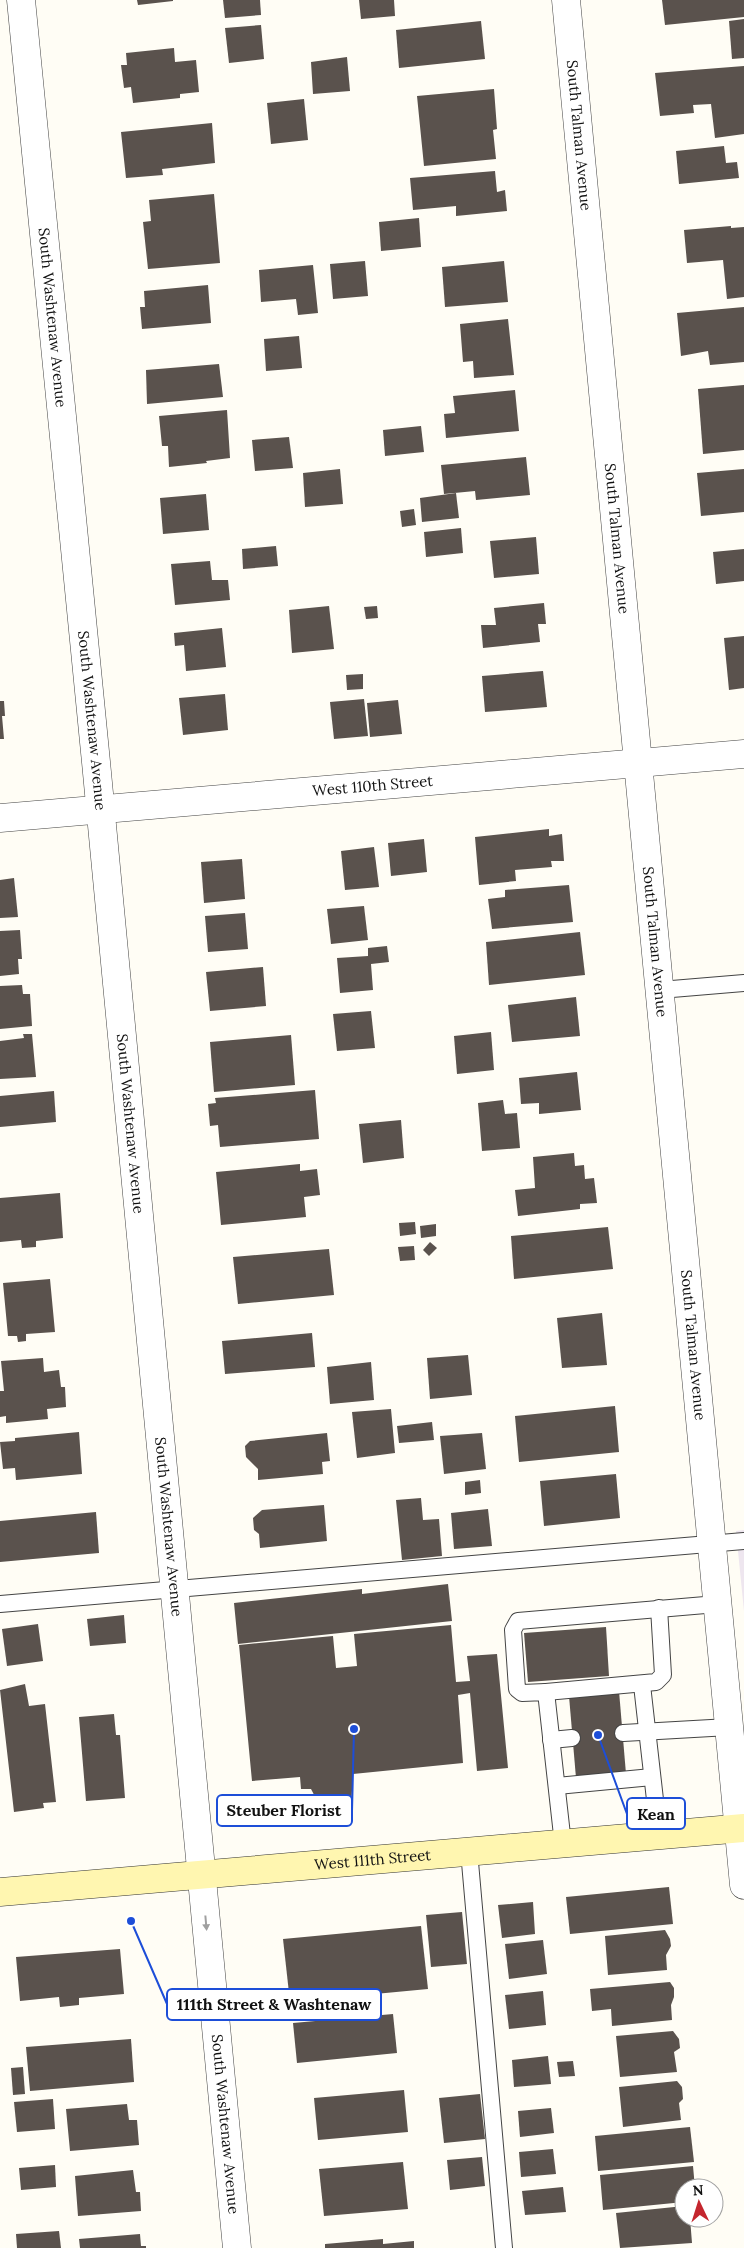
<svg xmlns="http://www.w3.org/2000/svg" width="744" height="2248" font-family="Lora,serif">
<style>
.industrial{fill:#eee6ef}
.building{fill:#5a524d}
.lines{fill:none;stroke-linecap:round;stroke-linejoin:round}
.service-casing{stroke:#444;stroke-width:18}
.minor-casing{stroke:#444;stroke-width:29}
.secondary-casing{stroke:#333;stroke-width:29}
.service{stroke:#fff;stroke-width:16}
.minor{stroke:#fff;stroke-width:28}
.secondary{stroke:#fff6b0;stroke-width:28}
.oneway{fill:#a0a0a0}
.labels{text-anchor:middle;stroke-width:5;stroke-linejoin:round;paint-order:stroke}
.street-label{font-size:15px;fill:#111;stroke:#fff}
.leader{fill:none;stroke:#1d4ed8;stroke-width:2}
.callout-dot{fill:#1d4ed8;stroke:#fff;stroke-width:2}
.callout{fill:#fff;stroke:#1d4ed8;stroke-width:2}
.callout-label{font-size:16px;text-anchor:middle;font-weight:bold;fill:#111}
</style>
<rect width="100%" height="100%" fill="#fffdf5"/>
<!-- industrial -->
<polygon class="industrial" points="744,1530 744,1611 736,1531"/>
<!-- building -->
<g class="building">
<polygon points="137,0 173,0 173,1 138,5"/>
<polygon points="223,0 260,0 261,15 225,18"/>
<polygon points="359,0 394,0 395,16 361,19"/>
<polygon points="662,0 744,0 744,17 665,25"/>
<polygon points="744,19 744,58 732,59 729,21"/>
<polygon points="481,21 485,59 399,68 396,30"/>
<polygon points="261,25 264,59 229,63 225,28"/>
<polygon points="174,48 175,62 196,60 199,92 180,94 180,98 133,103 131,87 124,88 121,65 127,65 126,53"/>
<polygon points="347,57 350,91 313,94 311,62"/>
<polygon points="744,66 744,134 715,138 711,104 693,105 694,113 660,116 655,73"/>
<polygon points="494,89 497,129 493,130 496,159 424,166 417,96"/>
<polygon points="304,99 308,140 271,144 267,103"/>
<polygon points="212,123 215,163 162,169 163,175 126,178 121,132"/>
<polygon points="724,146 726,163 737,162 739,178 679,184 676,151"/>
<polygon points="495,171 497,192 505,190 507,211 456,216 456,206 413,210 410,178"/>
<polygon points="214,194 220,263 148,269 143,222 151,221 149,200"/>
<polygon points="419,218 421,247 381,251 379,222"/>
<polygon points="731,226 731,228 744,227 744,297 727,299 723,260 687,263 684,230"/>
<polygon points="365,261 368,296 333,299 330,264"/>
<polygon points="504,261 508,302 445,307 442,267"/>
<polygon points="313,265 318,313 298,315 296,299 261,302 259,270"/>
<polygon points="208,285 211,323 142,329 140,307 145,307 144,291"/>
<polygon points="744,307 744,362 710,365 708,351 681,356 677,313"/>
<polygon points="508,319 514,375 474,378 473,361 463,362 460,324"/>
<polygon points="299,336 302,368 266,371 264,339"/>
<polygon points="219,364 223,397 147,404 146,370"/>
<polygon points="744,385 744,450 703,454 698,389"/>
<polygon points="515,390 519,431 446,438 444,414 455,413 453,396"/>
<polygon points="227,410 230,458 206,461 207,463 169,467 168,446 162,446 159,416"/>
<polygon points="421,426 424,452 385,456 383,430"/>
<polygon points="289,437 293,468 255,471 252,440"/>
<polygon points="526,457 530,495 476,500 475,491 444,494 441,465"/>
<polygon points="340,469 343,504 305,507 303,473"/>
<polygon points="744,469 744,512 701,516 697,473"/>
<polygon points="456,493 459,518 422,522 420,498"/>
<polygon points="206,494 209,530 163,534 160,498"/>
<polygon points="414,509 416,525 402,527 400,511"/>
<polygon points="461,528 463,553 426,557 424,532"/>
<polygon points="536,537 539,574 494,578 490,541"/>
<polygon points="276,546 278,566 243,569 242,549"/>
<polygon points="744,549 744,581 716,584 713,552"/>
<polygon points="210,561 212,580 228,580 230,600 175,605 171,564"/>
<polygon points="544,603 546,624 538,624 540,642 483,648 481,625 496,625 494,608"/>
<polygon points="329,606 334,649 292,653 289,610"/>
<polygon points="377,606 378,618 366,619 364,607"/>
<polygon points="222,628 226,667 186,671 184,645 175,646 174,633"/>
<polygon points="744,636 744,688 729,690 724,638"/>
<polygon points="543,671 547,707 485,712 482,676"/>
<polygon points="363,674 363,689 347,690 346,675"/>
<polygon points="225,694 228,730 183,735 179,698"/>
<polygon points="364,699 368,736 334,739 330,702"/>
<polygon points="398,700 402,734 370,737 367,703"/>
<polygon points="0,701 4,701 5,716 2,716 4,739 0,739"/>
<polygon points="549,829 549,836 562,834 564,861 551,861 552,867 515,870 516,881 479,885 475,837"/>
<polygon points="424,839 427,872 391,876 388,843"/>
<polygon points="374,847 379,887 345,890 341,851"/>
<polygon points="242,859 245,899 204,903 201,862"/>
<polygon points="14,878 18,917 0,918 0,880"/>
<polygon points="569,885 573,922 492,929 488,899 505,897 505,890"/>
<polygon points="364,906 368,940 331,944 327,909"/>
<polygon points="245,913 248,949 208,952 205,916"/>
<polygon points="20,930 22,959 18,959 19,974 0,976 0,931"/>
<polygon points="580,932 585,975 489,985 486,942"/>
<polygon points="387,946 389,962 371,964 373,990 340,993 337,958 368,956 368,948"/>
<polygon points="263,967 266,1006 210,1011 206,972"/>
<polygon points="22,985 23,994 30,994 32,1026 0,1029 0,986"/>
<polygon points="576,997 580,1036 512,1042 508,1005"/>
<polygon points="371,1011 375,1048 337,1051 333,1014"/>
<polygon points="491,1032 494,1070 457,1074 454,1036"/>
<polygon points="23,1034 32,1034 36,1077 0,1079 0,1041 24,1038"/>
<polygon points="291,1035 295,1085 214,1092 210,1042"/>
<polygon points="577,1072 581,1110 539,1114 539,1103 521,1104 519,1078"/>
<polygon points="315,1090 319,1139 220,1147 218,1125 210,1126 208,1104 216,1103 215,1098"/>
<polygon points="54,1091 56,1122 0,1127 0,1096"/>
<polygon points="503,1100 505,1114 517,1113 520,1148 482,1151 478,1103"/>
<polygon points="401,1120 404,1158 363,1163 359,1124"/>
<polygon points="574,1153 575,1166 584,1165 585,1179 594,1178 597,1203 580,1204 580,1209 518,1216 515,1190 535,1188 533,1157"/>
<polygon points="300,1164 300,1171 317,1169 320,1195 304,1197 306,1217 221,1225 216,1172"/>
<polygon points="60,1193 63,1238 36,1241 36,1247 22,1248 21,1240 0,1242 0,1198"/>
<polygon points="415,1222 416,1234 400,1236 399,1223"/>
<polygon points="436,1224 436,1236 421,1238 420,1226"/>
<polygon points="608,1227 613,1269 514,1279 511,1236"/>
<polygon points="430,1242 437,1248 429,1256 423,1250"/>
<polygon points="414,1246 415,1260 400,1261 398,1247"/>
<polygon points="329,1249 334,1295 238,1304 233,1257"/>
<polygon points="50,1279 55,1332 26,1334 26,1341 18,1342 17,1336 8,1336 3,1283"/>
<polygon points="602,1313 607,1365 562,1368 557,1318"/>
<polygon points="312,1333 315,1367 225,1374 222,1341"/>
<polygon points="468,1355 472,1395 430,1399 427,1358"/>
<polygon points="43,1358 44,1372 59,1370 61,1387 65,1387 66,1407 47,1409 48,1419 6,1423 6,1416 0,1417 0,1391 4,1391 1,1361"/>
<polygon points="371,1362 374,1400 330,1404 327,1367"/>
<polygon points="615,1406 619,1452 519,1462 515,1416"/>
<polygon points="391,1409 395,1453 357,1458 352,1412"/>
<polygon points="432,1422 434,1440 399,1443 397,1426"/>
<polygon points="79,1432 82,1474 16,1480 15,1468 3,1469 0,1442 15,1441 15,1438"/>
<polygon points="327,1433 330,1461 322,1462 323,1474 258,1480 258,1469 246,1457 245,1446 250,1441"/>
<polygon points="482,1433 486,1469 444,1474 440,1436"/>
<polygon points="616,1474 620,1518 544,1526 540,1481"/>
<polygon points="480,1480 481,1493 465,1495 465,1482"/>
<polygon points="421,1498 423,1520 439,1519 442,1556 402,1560 396,1500"/>
<polygon points="324,1505 327,1541 260,1548 259,1534 254,1530 253,1518 262,1510"/>
<polygon points="488,1509 492,1546 454,1549 451,1513"/>
<polygon points="96,1512 99,1553 0,1562 0,1521"/>
<polygon points="448,1584 452,1621 238,1644 234,1603 362,1589 362,1594"/>
<polygon points="124,1615 126,1643 90,1646 87,1619"/>
<polygon points="38,1624 43,1661 7,1666 2,1629"/>
<polygon points="451,1625 456,1682 470,1681 467,1656 497,1654 508,1768 477,1771 470,1693 458,1695 463,1763 353,1774 351,1807 322,1810 311,1789 301,1789 300,1777 252,1781 239,1645 333,1636 336,1668 357,1666 354,1634"/>
<polygon points="606,1627 609,1676 528,1682 524,1633"/>
<polygon points="25,1684 29,1706 45,1704 56,1802 43,1803 44,1808 14,1812 0,1690"/>
<polygon points="619,1691 626,1774 576,1778 569,1696"/>
<polygon points="114,1714 116,1735 120,1735 125,1798 86,1801 79,1717"/>
<polygon points="669,1887 673,1924 570,1934 566,1897"/>
<polygon points="533,1902 535,1934 502,1938 498,1905"/>
<polygon points="462,1912 467,1964 431,1967 426,1915"/>
<polygon points="421,1926 428,1989 290,2002 283,1939"/>
<polygon points="665,1930 670,1939 671,1946 666,1955 667,1970 608,1975 605,1936"/>
<polygon points="543,1940 547,1974 509,1979 505,1944"/>
<polygon points="120,1949 124,1994 79,1998 79,2005 60,2007 59,1997 20,2001 16,1957"/>
<polygon points="670,1982 674,1988 674,1997 671,2005 672,2020 612,2026 611,2009 592,2011 590,1989"/>
<polygon points="543,1991 546,2025 509,2029 505,1995"/>
<polygon points="393,2014 397,2053 297,2063 293,2023"/>
<polygon points="673,2031 679,2039 680,2048 674,2052 677,2072 620,2077 616,2036"/>
<polygon points="131,2039 134,2082 30,2091 26,2047"/>
<polygon points="548,2056 551,2084 514,2087 512,2060"/>
<polygon points="573,2061 575,2076 559,2077 557,2062"/>
<polygon points="23,2067 25,2094 13,2095 11,2068"/>
<polygon points="677,2081 682,2087 683,2099 679,2103 681,2120 623,2127 619,2087"/>
<polygon points="404,2090 408,2132 318,2140 314,2098"/>
<polygon points="480,2094 485,2139 444,2143 439,2098"/>
<polygon points="53,2099 55,2129 17,2132 14,2102"/>
<polygon points="127,2104 129,2120 137,2120 139,2145 70,2151 66,2109"/>
<polygon points="551,2108 554,2133 520,2137 518,2111"/>
<polygon points="690,2127 694,2162 598,2171 595,2136"/>
<polygon points="553,2149 556,2174 521,2177 519,2152"/>
<polygon points="482,2157 485,2186 450,2190 447,2160"/>
<polygon points="403,2162 408,2209 324,2216 319,2169"/>
<polygon points="55,2165 56,2187 21,2190 19,2168"/>
<polygon points="693,2166 695,2188 684,2188 684,2202 603,2210 600,2175"/>
<polygon points="133,2170 136,2192 140,2192 141,2211 78,2216 75,2176"/>
<polygon points="563,2187 566,2212 525,2215 522,2191"/>
<polygon points="684,2206 684,2218 690,2218 692,2243 620,2248 616,2213"/>
<polygon points="59,2231 61,2248 17,2248 16,2234"/>
<polygon points="140,2234 141,2246 146,2246 146,2248 80,2248 79,2239"/>
<polygon points="383,2239 383,2244 414,2241 414,2248 325,2248 325,2244"/>
</g>
<g class="lines">
<!-- service casing -->
<g class="service-casing">
<g id="service">
<polyline points="660,990 744,983"/>
<polyline points="0,1604 744,1541"/>
<polyline points="642,1685 659,1835"/>
<polyline points="546,1692 656,1682 663,1675 659,1608"/>
<polyline points="623,1733 729,1727"/>
<polyline points="551,1740 572,1738"/>
<polyline points="557,1786 652,1777"/>
<polyline points="563,1844 546,1692 522,1693 517,1689 513,1630 518,1621 717,1604"/>
<polyline points="469,1851 504,2248"/>
</g>
</g>
<!-- minor casing -->
<g class="minor-casing">
<g id="minor">
<path id="s1" d="M21,0L96,762L237,2248"/>
<path id="s2" d="M566,0L744,1885"/>
<path id="s3" d="M0,818L744,754"/>
</g>
</g>
<!-- secondary casing -->
<g class="secondary-casing">
<g id="secondary">
<path id="s4" d="M0,1892L744,1828"/>
</g>
</g>
<!-- service -->
<use href="#service" class="service"/>
<!-- minor -->
<use href="#minor" class="minor"/>
<!-- secondary -->
<use href="#secondary" class="secondary"/>
</g>
<!-- one-way arrows -->
<defs><path id="oneway-solid" d="M-6-.8H1V-3.2L6.5 0L1 3.2V.8H-6Z" transform="scale(1.25)"/></defs>
<use class="oneway" href="#oneway-solid" transform="translate(206 1923) rotate(85)"/>
<g class="labels">
<!-- street labels -->
<g class="street-label">
<text dy="5" stroke="none"><textPath href="#s2" startOffset="136">South Talman Avenue</textPath></text>
<text dy="5" stroke="none"><textPath href="#s1" startOffset="319">South Washtenaw Avenue</textPath></text>
<text dy="5" stroke="none"><textPath href="#s2" startOffset="541">South Talman Avenue</textPath></text>
<text dy="5" stroke="none"><textPath href="#s1" startOffset="724">South Washtenaw Avenue</textPath></text>
<text dy="5" stroke="none"><textPath href="#s3" startOffset="374">West 110th Street</textPath></text>
<text dy="5" stroke="none"><textPath href="#s2" startOffset="946">South Talman Avenue</textPath></text>
<text dy="5" stroke="none"><textPath href="#s1" startOffset="1129">South Washtenaw Avenue</textPath></text>
<text dy="5" stroke="none"><textPath href="#s2" startOffset="1351">South Talman Avenue</textPath></text>
<text dy="5" stroke="none"><textPath href="#s1" startOffset="1534">South Washtenaw Avenue</textPath></text>
<text dy="5" stroke="none"><textPath href="#s4" startOffset="374">West 111th Street</textPath></text>
<text dy="5" stroke="none"><textPath href="#s1" startOffset="2134">South Washtenaw Avenue</textPath></text>
</g>
</g>
<!-- callouts -->
<path class="leader" d="M354 1729L352 1811M598 1735L627 1814M131 1921L167 2004"/>
<g class="callout-dot">
<circle cx="354" cy="1729" r="5"/>
<circle cx="598" cy="1735" r="5"/>
<circle cx="131" cy="1921" r="5"/>
</g>
<g class="callout">
<rect x="217" y="1795" width="135" height="31" rx="5"/>
<rect x="627" y="1798" width="58" height="31" rx="5"/>
<rect x="167" y="1989" width="214" height="31" rx="5"/>
</g>
<g class="callout-label">
<text x="284" y="1816">Steuber Florist</text>
<text x="656" y="1820">Kean</text>
<text x="274" y="2010">111th Street &amp; Washtenaw</text>
</g>
<!-- north arrow -->
<g transform="translate(699 2203) rotate(356)"><circle r="24" fill="#ffffff" stroke="#a0a0a0"/>
<path d="M0-4L9 19L0 12L-9 19Z" fill="#c4262e"/>
<text y="-8" font-size="14" font-weight="bold" text-anchor="middle" fill="#111111">N</text>
</g>
</svg>
